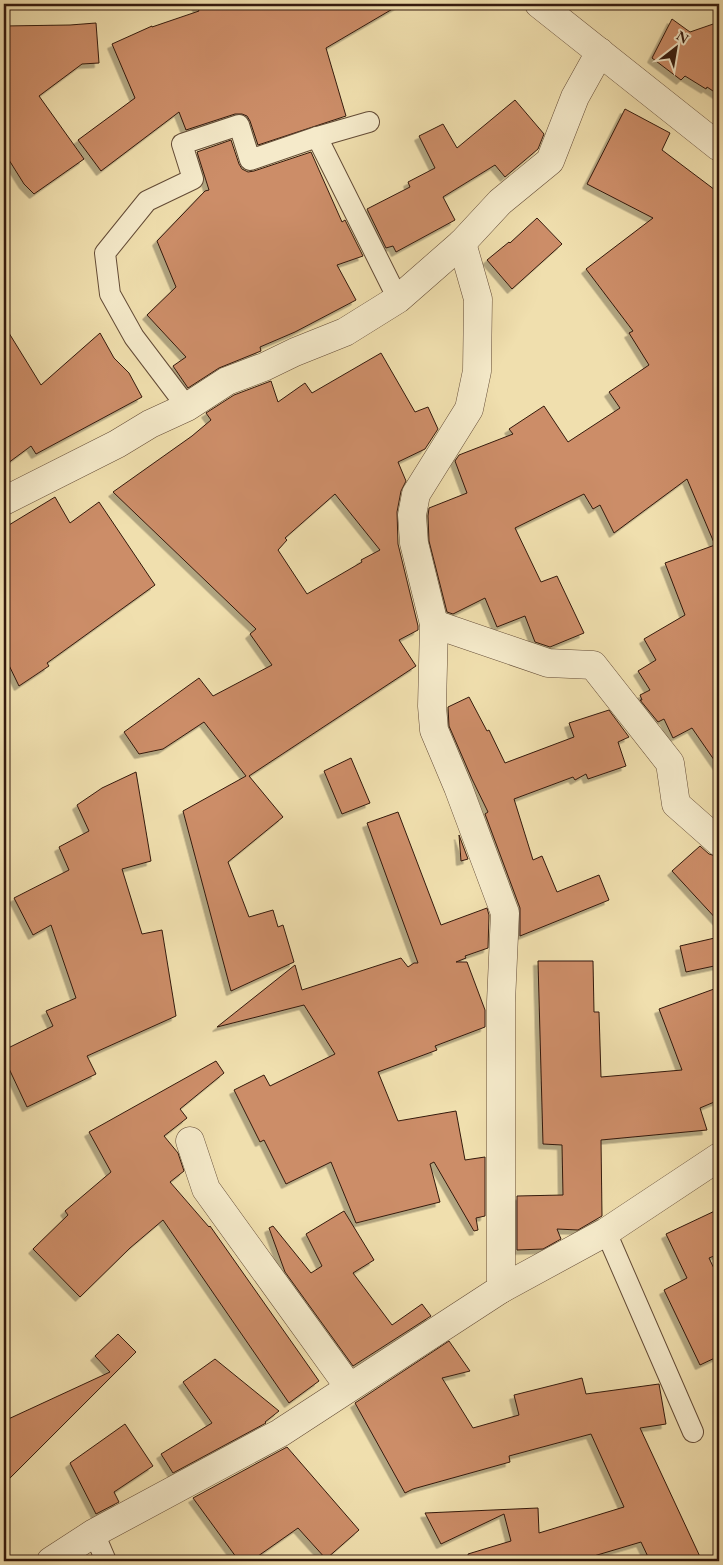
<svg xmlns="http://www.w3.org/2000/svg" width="723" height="1565" font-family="'EB Garamond',serif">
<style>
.building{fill:#cc8d67;stroke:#341a0e;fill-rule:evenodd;filter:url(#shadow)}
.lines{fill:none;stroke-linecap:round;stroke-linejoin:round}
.service-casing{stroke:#634b36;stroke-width:22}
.minor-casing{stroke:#634b36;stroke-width:29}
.service{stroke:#f5eaca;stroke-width:20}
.minor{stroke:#f5eaca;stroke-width:28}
</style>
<defs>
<filter id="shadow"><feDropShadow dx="-4.5" dy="4.5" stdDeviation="0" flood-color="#0004"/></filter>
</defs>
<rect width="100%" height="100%" fill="#f0dfae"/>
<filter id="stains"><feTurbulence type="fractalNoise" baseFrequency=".004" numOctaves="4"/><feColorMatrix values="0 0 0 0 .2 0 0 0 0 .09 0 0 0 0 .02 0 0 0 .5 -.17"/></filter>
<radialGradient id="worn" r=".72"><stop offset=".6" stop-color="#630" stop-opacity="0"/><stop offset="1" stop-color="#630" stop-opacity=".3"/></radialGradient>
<!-- building -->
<g class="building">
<polygon points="196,4 401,4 326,48 346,116 258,145 250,121 247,116 242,114 235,114 186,130 179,112 101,171 78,140 135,98 112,44 152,26 152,27 199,11"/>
<polygon points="672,19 690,32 719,22 719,95 707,87 706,89 685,76 681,80 652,58"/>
<polygon points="96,23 99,63 82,64 39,96 84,159 34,194 24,184 4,152 4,26 70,25"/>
<polygon points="515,100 544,134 538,149 505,177 495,165 443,197 455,220 396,252 393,246 386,248 367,209 410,187 408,182 435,168 419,136 443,124 457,148"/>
<polygon points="625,109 670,133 662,150 719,193 719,767 692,728 673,738 664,719 658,722 640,700 642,700 640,695 650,690 638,671 656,660 644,639 685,615 665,563 715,545 687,479 614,533 600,505 593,509 584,494 515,528 541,582 557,576 584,633 550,647 535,642 525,616 497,627 485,598 453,614 447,612 429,541 428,516 429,508 467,493 455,461 459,455 513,434 509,429 544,406 568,442 620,408 609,392 649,365 629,333 633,331 586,269 653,218 587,184"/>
<polygon points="231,140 239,164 242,169 248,172 254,171 311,152 342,222 345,220 363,256 337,265 356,300 295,332 260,347 261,351 219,368 188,388 173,366 186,357 147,315 176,287 157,241 205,191 209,190 197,152"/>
<polygon points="537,218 562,244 512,289 487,260 509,242 510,243"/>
<polygon points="4,325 41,385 100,333 114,358 129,373 142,397 36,454 31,446 4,466"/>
<path d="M381,353L415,412L428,407L438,429L425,449L398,462L406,481L401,491L397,512L398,544L418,626V630L399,640L416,666L249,776L283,817L228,862L249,917L273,910L278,927L283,925L294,962L231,991L183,811L246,776L204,722L163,749L139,754L124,732L199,678L213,696L272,665L250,634L256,629L113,492L192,436L211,420L206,413L234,395L271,381L278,402L305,383L312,393ZM335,494L380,550L361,560L362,562L307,594L278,550L287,540L285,538Z"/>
<polygon points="55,497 70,523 99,502 155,585 47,663 49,666 19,686 4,655 4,528"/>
<polygon points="469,697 487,731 489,730 505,763 574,737 569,723 609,710 629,737 618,742 626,766 588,779 586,774 575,780 573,777 514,799 533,860 542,856 557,892 599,875 609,900 520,936 520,908 485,814 488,812 472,779 449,726 448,707"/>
<polygon points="351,758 370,803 342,814 324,771"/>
<polygon points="136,772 151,861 122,869 142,934 162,930 176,1016 87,1056 96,1074 27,1107 4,1058 4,1050 53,1026 46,1011 76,998 51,925 33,935 14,898 69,870 59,847 89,831 77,805 102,788"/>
<polygon points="398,812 441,925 487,908 489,915 488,948 465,956 466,958 456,962 467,962 485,1010 485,1027 435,1046 437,1050 378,1072 398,1121 456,1111 465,1160 485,1157 485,1216 476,1218 478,1230 474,1231 434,1162 430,1164 440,1202 356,1223 331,1162 286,1184 264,1140 260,1142 234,1090 264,1075 270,1086 335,1054 304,1005 217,1027 295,965 302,990 401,958 408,967 414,963 418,963 367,823"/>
<polygon points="459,835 468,859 461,861"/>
<polygon points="700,846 709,854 719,857 719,922 672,871"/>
<polygon points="719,937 719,965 686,972 680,946"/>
<polygon points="538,961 593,961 594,1012 599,1012 601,1077 682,1070 659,1009 714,989 719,1004 719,1100 700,1108 707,1130 601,1140 602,1216 578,1230 557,1229 561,1239 543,1249 517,1250 517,1196 563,1195 562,1145 543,1144"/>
<polygon points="216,1061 224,1073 180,1109 187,1118 164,1136 178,1153 184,1171 170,1182 209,1227 210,1226 319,1381 289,1403 163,1220 130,1248 80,1297 33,1249 68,1215 65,1211 111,1172 89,1132"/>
<polygon points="719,1209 719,1254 709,1258 719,1279 719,1356 700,1365 664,1290 687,1278 666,1234"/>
<polygon points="344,1211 374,1260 353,1273 392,1325 422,1304 431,1316 353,1366 285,1272 269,1228 273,1226 311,1273 322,1266 306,1234"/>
<polygon points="118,1334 136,1352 4,1484 4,1421 110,1372 95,1356"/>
<polygon points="449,1341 470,1371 442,1378 473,1428 519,1415 514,1395 582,1378 586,1394 659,1384 666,1424 640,1428 702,1561 650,1561 641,1542 577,1561 469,1561 468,1554 511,1541 504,1514 441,1544 425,1513 538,1508 539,1533 624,1507 591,1434 509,1456 510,1462 413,1489 405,1493 355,1403"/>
<polygon points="215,1359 279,1411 265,1422 266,1423 173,1473 161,1454 212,1423 183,1382"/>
<polygon points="125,1424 153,1466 114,1492 119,1502 96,1514 70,1463"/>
<polygon points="287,1447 359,1530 326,1559 298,1528 251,1561 239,1561 193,1498"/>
</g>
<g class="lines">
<!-- service casing -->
<g class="service-casing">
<g id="service">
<polyline points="317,137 398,299"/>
<polyline points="187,407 134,337 110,294 105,253 147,201 193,179 182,144 239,125 250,160 317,137 369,122"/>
<polyline points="606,1232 693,1432"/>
<polyline points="94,1533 106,1561"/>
</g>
</g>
<!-- minor casing -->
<g class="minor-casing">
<g id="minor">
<polyline points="539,4 719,147"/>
<polyline points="462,243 478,299 477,371 469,409 416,494 412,515 414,543 434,624 432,706 434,730 458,787 505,913 501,1002 501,1289"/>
<polyline points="4,501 117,444 150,424 187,407 227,381 264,367 295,352 345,332 398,299 462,243 500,202 550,161 575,97 600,52"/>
<polyline points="434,624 548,663 593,665 670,763 676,804 719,842"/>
<polyline points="190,1141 206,1189 349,1387"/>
<polyline points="51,1561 94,1533 280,1433 501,1289 606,1232 719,1157"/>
</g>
</g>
<!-- service -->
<use href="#service" class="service"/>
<!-- minor -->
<use href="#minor" class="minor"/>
</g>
<!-- margin -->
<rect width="723" height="1565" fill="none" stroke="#f0dfae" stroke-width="20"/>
<rect x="5" y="5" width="713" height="1555" fill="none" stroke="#341a0e" stroke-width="2.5"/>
<rect x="10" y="10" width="703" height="1545" fill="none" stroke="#341a0e"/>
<!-- north arrow -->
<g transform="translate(676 48) rotate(31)" stroke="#f5eaca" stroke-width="4" paint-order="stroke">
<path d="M0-4L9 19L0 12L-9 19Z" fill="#341a0e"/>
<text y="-8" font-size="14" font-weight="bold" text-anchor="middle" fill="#341a0e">N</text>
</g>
<rect width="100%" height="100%" filter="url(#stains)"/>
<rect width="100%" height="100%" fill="url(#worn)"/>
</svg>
